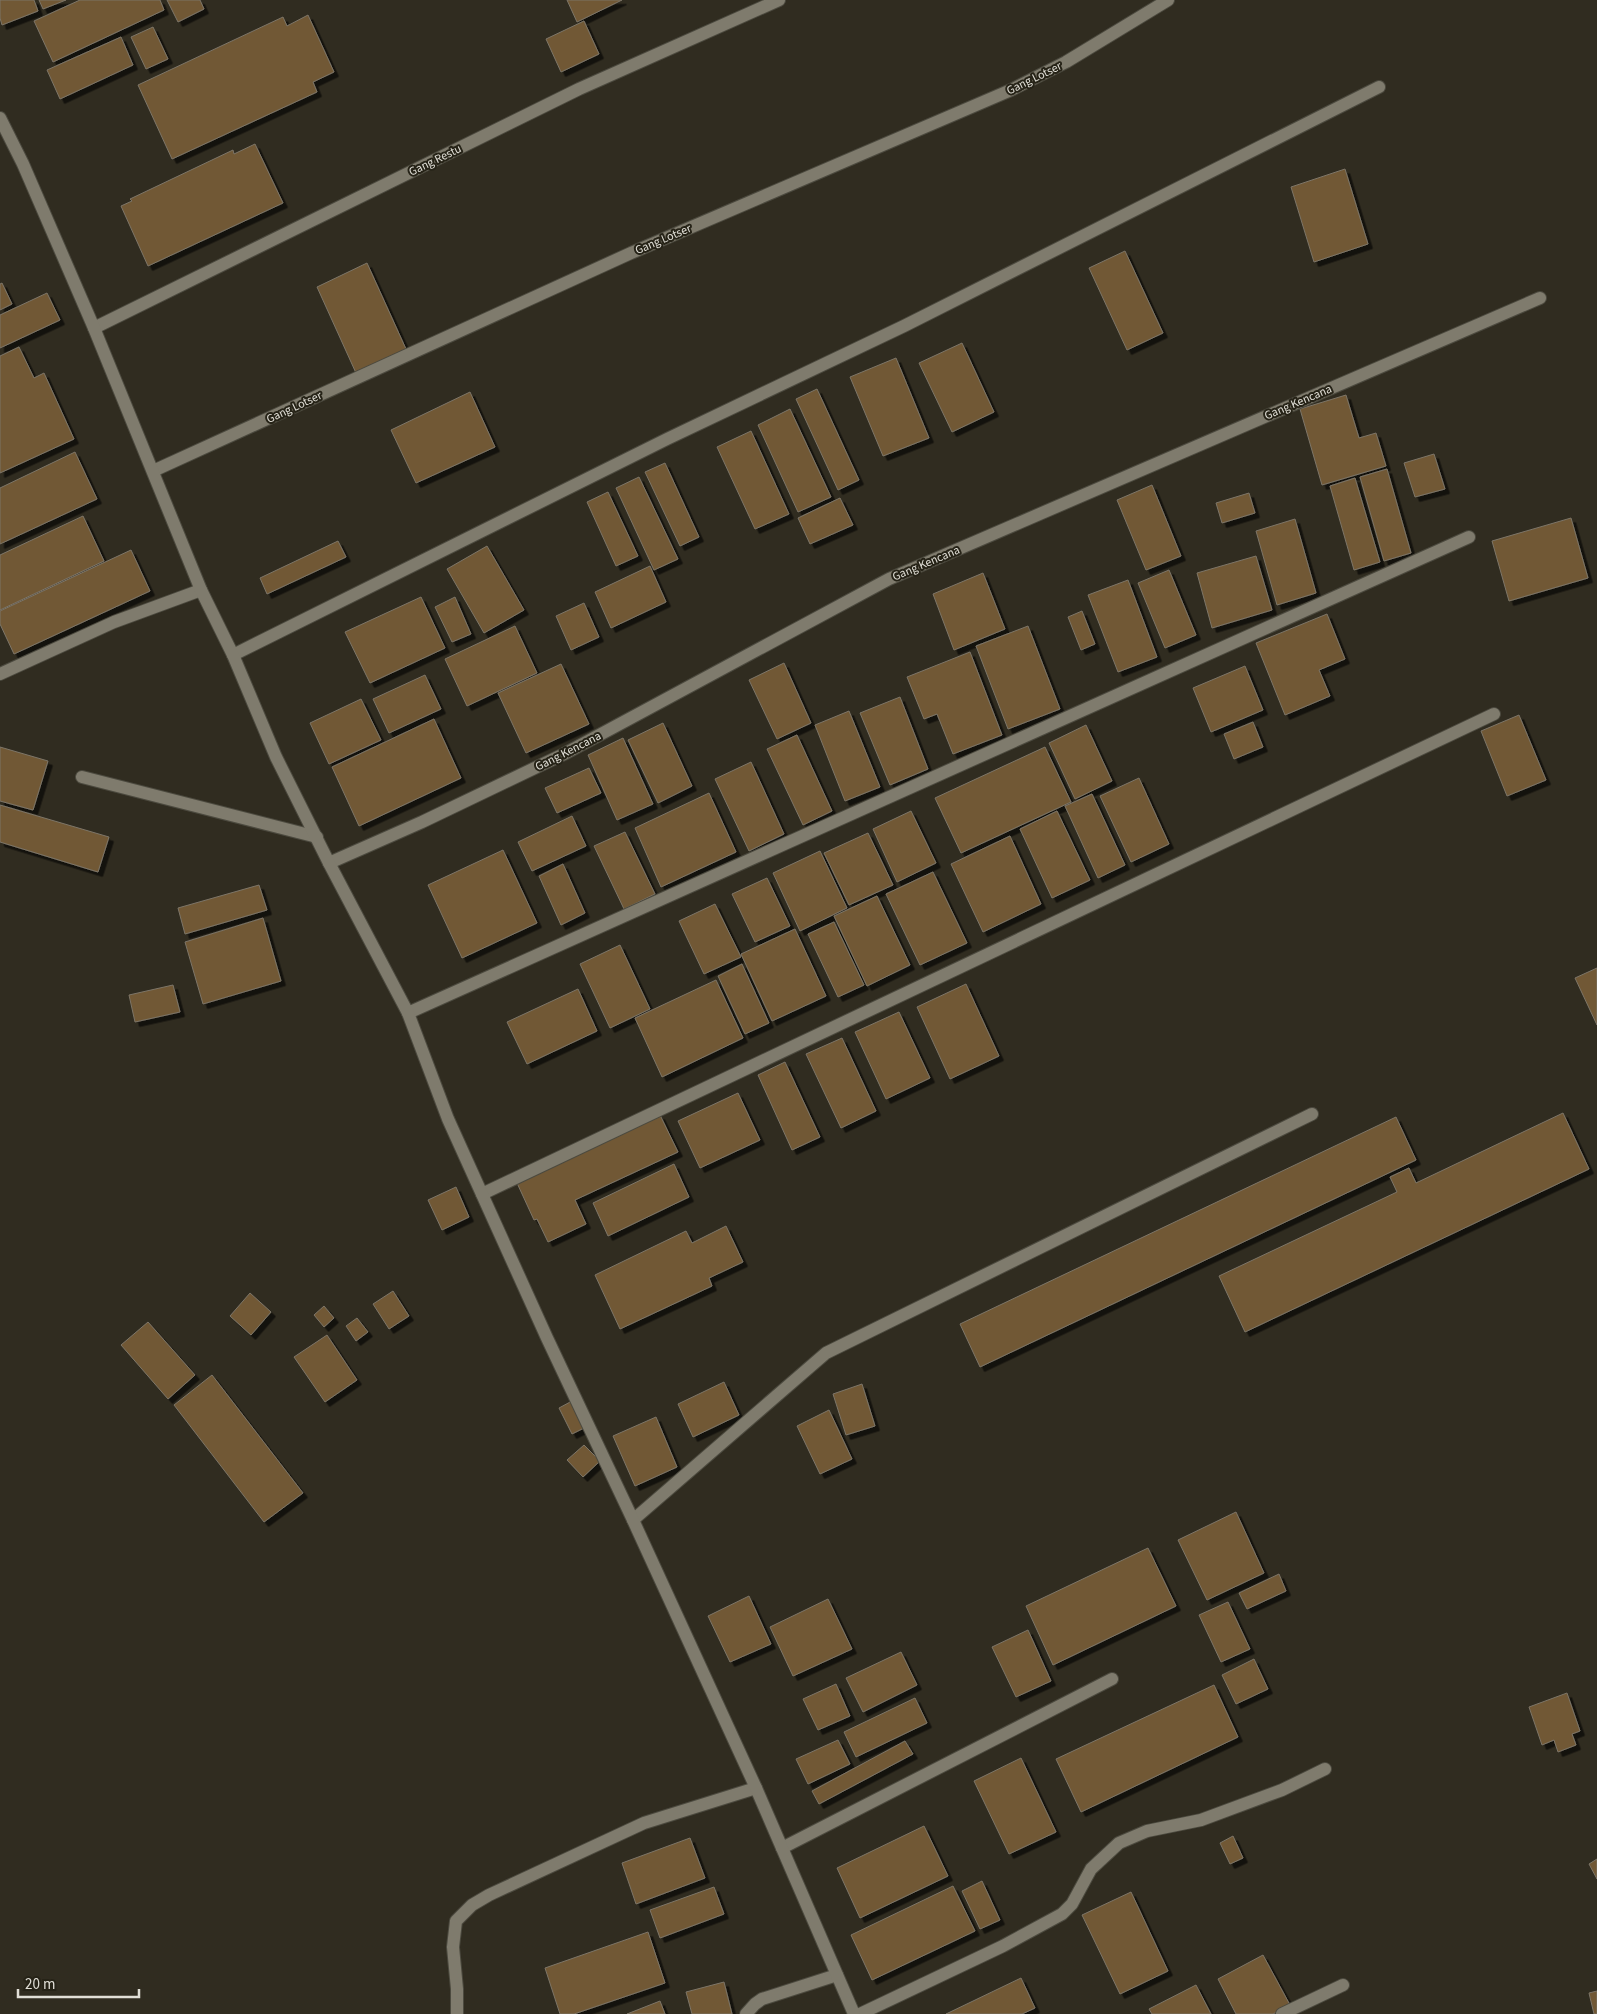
<svg xmlns="http://www.w3.org/2000/svg" width="1597" height="2014" font-family="'Source Sans 3',sans-serif">
<style>
.building{fill:#715934;stroke:#7d7568;filter:url(#shadow)}
.lines{fill:none;stroke-linecap:round;stroke-linejoin:round}
.service-casing{stroke:#4c4a3f;stroke-width:14}
.minor-casing{stroke:#4c4a3f;stroke-width:14}
.secondary-casing{stroke:#4c4a3f;stroke-width:14}
.service{stroke:#7f7b6d;stroke-width:12}
.minor{stroke:#7f7b6d;stroke-width:12}
.secondary{stroke:#7f7b6d;stroke-width:12}
.labels{text-anchor:middle;stroke-width:4;stroke-linejoin:round;paint-order:stroke}
.street-label{font-size:12px;fill:#e1dfd7;stroke:#262317}
</style>
<defs>
<filter id="shadow"><feDropShadow dx="4.5" dy="4.5" stdDeviation="0" flood-color="#0009"/></filter>
</defs>
<rect width="100%" height="100%" fill="#302c20"/>
<!-- building -->
<g class="building">
<polygon points="0,0 34,0 38,11 2,25 0,18"/>
<polygon points="39,0 66,0 43,9"/>
<polygon points="80,0 160,0 164,10 53,62 34,21"/>
<polygon points="167,0 200,0 204,9 178,22"/>
<polygon points="567,0 622,0 577,22"/>
<polygon points="308,15 334,72 313,82 317,92 172,159 138,85 283,17 287,26"/>
<polygon points="584,21 599,54 561,72 546,39"/>
<polygon points="153,27 168,59 146,69 131,37"/>
<polygon points="121,37 133,65 60,99 47,70"/>
<polygon points="255,144 283,203 148,266 121,206 132,201 130,199 233,150 234,154"/>
<polygon points="1345,169 1368,244 1314,262 1291,187"/>
<polygon points="1125,251 1163,333 1127,350 1089,268"/>
<polygon points="367,263 406,349 356,373 317,287"/>
<polygon points="2,283 12,304 0,310 0,284"/>
<polygon points="47,293 60,320 0,348 0,315"/>
<polygon points="962,343 994,412 952,432 919,363"/>
<polygon points="19,347 34,378 44,373 74,439 0,473 0,356"/>
<polygon points="896,358 929,438 883,456 850,377"/>
<polygon points="817,389 859,480 838,490 796,399"/>
<polygon points="470,392 495,447 416,483 391,430"/>
<polygon points="1346,395 1359,438 1376,433 1386,466 1322,485 1300,409"/>
<polygon points="790,409 831,497 798,512 758,425"/>
<polygon points="751,431 789,514 755,529 717,447"/>
<polygon points="75,452 97,499 0,544 0,488"/>
<polygon points="1434,454 1445,489 1415,497 1404,463"/>
<polygon points="665,463 699,537 680,546 645,472"/>
<polygon points="1387,469 1411,553 1384,561 1360,477"/>
<polygon points="639,477 678,559 654,570 616,488"/>
<polygon points="1355,478 1380,562 1354,570 1330,486"/>
<polygon points="1152,485 1181,556 1146,570 1117,500"/>
<polygon points="608,492 638,556 616,566 587,502"/>
<polygon points="1249,493 1255,513 1222,523 1216,503"/>
<polygon points="840,498 853,525 810,544 798,518"/>
<polygon points="83,516 104,561 0,610 0,555"/>
<polygon points="1571,518 1588,578 1509,601 1492,541"/>
<polygon points="1295,519 1316,593 1277,605 1256,531"/>
<polygon points="338,541 346,557 267,594 260,578"/>
<polygon points="487,546 524,610 484,633 447,569"/>
<polygon points="131,550 150,591 14,654 0,624 0,611"/>
<polygon points="1256,556 1272,610 1212,628 1197,573"/>
<polygon points="650,566 666,602 611,628 595,592"/>
<polygon points="1169,570 1196,635 1165,648 1138,583"/>
<polygon points="983,573 1005,629 954,650 933,594"/>
<polygon points="1128,580 1157,657 1118,672 1088,595"/>
<polygon points="421,597 445,648 370,683 345,632"/>
<polygon points="455,597 471,634 452,642 435,607"/>
<polygon points="584,603 599,637 571,650 556,616"/>
<polygon points="1082,611 1095,644 1081,650 1068,617"/>
<polygon points="1327,614 1345,659 1319,670 1330,696 1285,715 1256,643"/>
<polygon points="515,626 537,673 467,706 445,659"/>
<polygon points="1028,626 1060,709 1008,729 976,646"/>
<polygon points="970,652 1002,735 953,754 937,714 924,719 907,677"/>
<polygon points="784,663 811,723 777,739 749,680"/>
<polygon points="561,664 589,724 526,753 498,693"/>
<polygon points="1245,666 1263,710 1211,732 1193,688"/>
<polygon points="425,675 441,709 389,733 373,699"/>
<polygon points="900,697 928,769 890,785 860,713"/>
<polygon points="361,699 381,740 329,764 310,723"/>
<polygon points="849,711 880,787 845,801 815,725"/>
<polygon points="1519,715 1546,780 1507,796 1481,731"/>
<polygon points="434,719 461,778 359,826 332,767"/>
<polygon points="1253,722 1263,747 1234,759 1224,734"/>
<polygon points="663,723 692,786 658,803 628,740"/>
<polygon points="1086,725 1112,781 1075,799 1049,743"/>
<polygon points="797,735 832,811 803,825 767,749"/>
<polygon points="623,738 653,804 617,820 588,755"/>
<polygon points="0,747 48,761 33,810 0,801"/>
<polygon points="1045,747 1071,802 961,853 935,798"/>
<polygon points="751,762 784,834 749,851 715,779"/>
<polygon points="589,768 601,793 557,813 545,788"/>
<polygon points="1139,778 1169,844 1131,862 1100,796"/>
<polygon points="709,793 736,852 661,887 635,828"/>
<polygon points="1092,794 1125,865 1098,878 1065,806"/>
<polygon points="0,805 109,837 98,872 0,842"/>
<polygon points="911,811 936,863 897,882 873,829"/>
<polygon points="1057,811 1090,880 1052,898 1020,829"/>
<polygon points="572,816 586,846 532,871 518,842"/>
<polygon points="625,832 655,894 624,909 594,846"/>
<polygon points="868,833 893,885 849,905 824,853"/>
<polygon points="1010,836 1041,904 983,932 951,864"/>
<polygon points="503,850 537,923 462,958 428,885"/>
<polygon points="820,851 847,908 800,931 773,873"/>
<polygon points="563,864 585,913 561,925 539,876"/>
<polygon points="933,872 967,943 920,965 886,894"/>
<polygon points="767,878 790,926 755,942 732,894"/>
<polygon points="259,885 267,910 185,934 178,908"/>
<polygon points="877,896 910,965 867,986 834,916"/>
<polygon points="715,904 741,957 704,974 679,921"/>
<polygon points="263,918 281,981 203,1004 185,942"/>
<polygon points="834,922 864,985 838,997 808,934"/>
<polygon points="795,929 826,996 772,1021 741,954"/>
<polygon points="620,945 650,1009 610,1028 580,964"/>
<polygon points="742,964 769,1023 745,1034 718,976"/>
<polygon points="1597,968 1597,1025 1575,978"/>
<polygon points="716,980 743,1038 662,1077 635,1018"/>
<polygon points="966,984 999,1056 950,1079 917,1007"/>
<polygon points="173,985 180,1012 135,1022 129,995"/>
<polygon points="578,989 597,1031 527,1064 507,1022"/>
<polygon points="899,1012 930,1078 886,1099 855,1032"/>
<polygon points="842,1038 876,1111 841,1128 806,1054"/>
<polygon points="785,1062 820,1137 792,1150 758,1075"/>
<polygon points="738,1093 760,1140 700,1168 678,1121"/>
<polygon points="1563,1113 1589,1169 1245,1332 1219,1276 1397,1192 1390,1177 1409,1168 1416,1183"/>
<polygon points="660,1115 678,1152 575,1200 586,1224 548,1242 537,1219 534,1220 517,1183"/>
<polygon points="1396,1117 1416,1160 980,1367 960,1324"/>
<polygon points="674,1164 689,1197 608,1236 593,1203"/>
<polygon points="456,1187 469,1217 442,1230 428,1200"/>
<polygon points="726,1226 743,1262 709,1278 712,1286 620,1329 595,1275 686,1231 692,1243"/>
<polygon points="393,1291 409,1316 389,1329 373,1304"/>
<polygon points="250,1293 271,1312 251,1335 230,1316"/>
<polygon points="324,1306 334,1318 324,1327 314,1315"/>
<polygon points="357,1318 368,1332 356,1341 346,1326"/>
<polygon points="148,1322 195,1375 168,1399 121,1345"/>
<polygon points="327,1335 357,1380 325,1402 294,1357"/>
<polygon points="212,1375 303,1493 264,1522 174,1405"/>
<polygon points="724,1382 739,1415 693,1437 678,1404"/>
<polygon points="862,1384 875,1426 846,1435 833,1394"/>
<polygon points="572,1401 586,1427 572,1434 559,1408"/>
<polygon points="829,1410 852,1459 820,1474 797,1426"/>
<polygon points="656,1417 677,1467 635,1486 613,1436"/>
<polygon points="584,1445 600,1461 583,1477 567,1460"/>
<polygon points="1236,1512 1264,1573 1207,1600 1178,1540"/>
<polygon points="1148,1548 1176,1606 1053,1665 1026,1606"/>
<polygon points="1279,1574 1286,1591 1247,1609 1239,1593"/>
<polygon points="749,1596 771,1644 730,1662 708,1616"/>
<polygon points="828,1599 852,1649 793,1676 770,1627"/>
<polygon points="1228,1602 1250,1649 1221,1662 1199,1615"/>
<polygon points="1028,1630 1051,1681 1016,1697 992,1647"/>
<polygon points="901,1652 917,1685 863,1712 846,1678"/>
<polygon points="1254,1659 1268,1689 1236,1704 1222,1675"/>
<polygon points="836,1684 850,1716 818,1730 803,1699"/>
<polygon points="1214,1685 1238,1737 1081,1812 1056,1759"/>
<polygon points="1567,1693 1580,1731 1572,1734 1576,1745 1558,1752 1554,1740 1542,1745 1529,1707"/>
<polygon points="915,1698 927,1723 856,1757 844,1732"/>
<polygon points="838,1740 850,1764 808,1784 796,1759"/>
<polygon points="905,1741 913,1754 819,1804 812,1791"/>
<polygon points="1021,1758 1056,1832 1009,1854 974,1781"/>
<polygon points="924,1826 948,1876 860,1918 837,1868"/>
<polygon points="1233,1836 1243,1858 1230,1864 1220,1843"/>
<polygon points="690,1838 705,1878 636,1904 622,1863"/>
<polygon points="1597,1859 1597,1879 1589,1864"/>
<polygon points="982,1881 1000,1920 980,1929 962,1891"/>
<polygon points="953,1886 975,1931 872,1980 851,1935"/>
<polygon points="714,1887 724,1914 660,1938 650,1910"/>
<polygon points="1131,1892 1168,1971 1120,1994 1082,1915"/>
<polygon points="648,1932 665,1983 574,2014 560,2014 545,1968"/>
<polygon points="1263,1955 1290,2005 1273,2014 1236,2014 1218,1979"/>
<polygon points="1021,1978 1035,2008 1022,2014 946,2014"/>
<polygon points="724,1982 732,2014 692,2014 686,1992"/>
<polygon points="1196,1985 1211,2014 1152,2014 1149,2009"/>
<polygon points="1597,1991 1597,2014 1594,2014 1589,1993"/>
<polygon points="660,2001 665,2014 627,2014"/>
</g>
<g class="lines">
<!-- service casing -->
<g class="service-casing">
<g id="service">
<polyline points="82,777 317,837"/>
<polyline points="633,1520 826,1353 1312,1114"/>
<polyline points="782,1848 1112,1679"/>
<polyline points="457,2014 457,1989 453,1947 456,1921 472,1905 489,1895 644,1823 756,1788"/>
<polyline points="746,2014 755,2004 762,1999 837,1975"/>
</g>
</g>
<!-- minor casing -->
<g class="minor-casing">
<g id="minor">
<polyline points="94,328 579,89 779,0"/>
<polyline points="153,471 631,253 1011,90 1066,62 1168,0"/>
<polyline points="233,655 667,439 904,326 1379,87"/>
<polyline points="0,674 114,622 201,590"/>
<polyline points="329,863 422,822 564,754 889,579 1540,298"/>
<polyline points="408,1013 1469,537"/>
<polyline points="482,1194 1494,714"/>
<polyline points="860,2014 1003,1946 1062,1914 1072,1904 1091,1869 1119,1843 1147,1831 1201,1820 1282,1790 1325,1769"/>
<polyline points="1282,2014 1343,1985"/>
</g>
</g>
<!-- secondary casing -->
<g class="secondary-casing">
<polyline id="secondary" points="0,118 23,164 94,328 201,590 233,655 276,757 329,863 408,1013 448,1119 547,1338 633,1520 756,1788 854,2014"/>
</g>
<!-- service -->
<use href="#service" class="service"/>
<!-- minor -->
<use href="#minor" class="minor"/>
<!-- secondary -->
<use href="#secondary" class="secondary"/>
</g>
<g class="labels">
<!-- street labels -->
<g class="street-label">
<text transform="translate(1034 78) rotate(-26)" y="4">Gang Lotser</text>
<text transform="translate(435 160) rotate(-26)" y="4">Gang Restu</text>
<text transform="translate(663 239) rotate(-23)" y="4">Gang Lotser</text>
<text transform="translate(1298 402) rotate(-23)" y="4">Gang Kencana</text>
<text transform="translate(294 407) rotate(-25)" y="4">Gang Lotser</text>
<text transform="translate(926 563) rotate(-23)" y="4">Gang Kencana</text>
<text transform="translate(568 751) rotate(-27)" y="4">Gang Kencana</text>
</g>
</g>
<!-- scale -->
<path d="M18 1989v8h121v-8" fill="none" stroke="#e1dfd7" stroke-width="2.5"/>
<text x="25" y="1989" font-size="15" fill="#e1dfd7" stroke="#262317" stroke-width="4" paint-order="stroke">20 m</text>
</svg>
